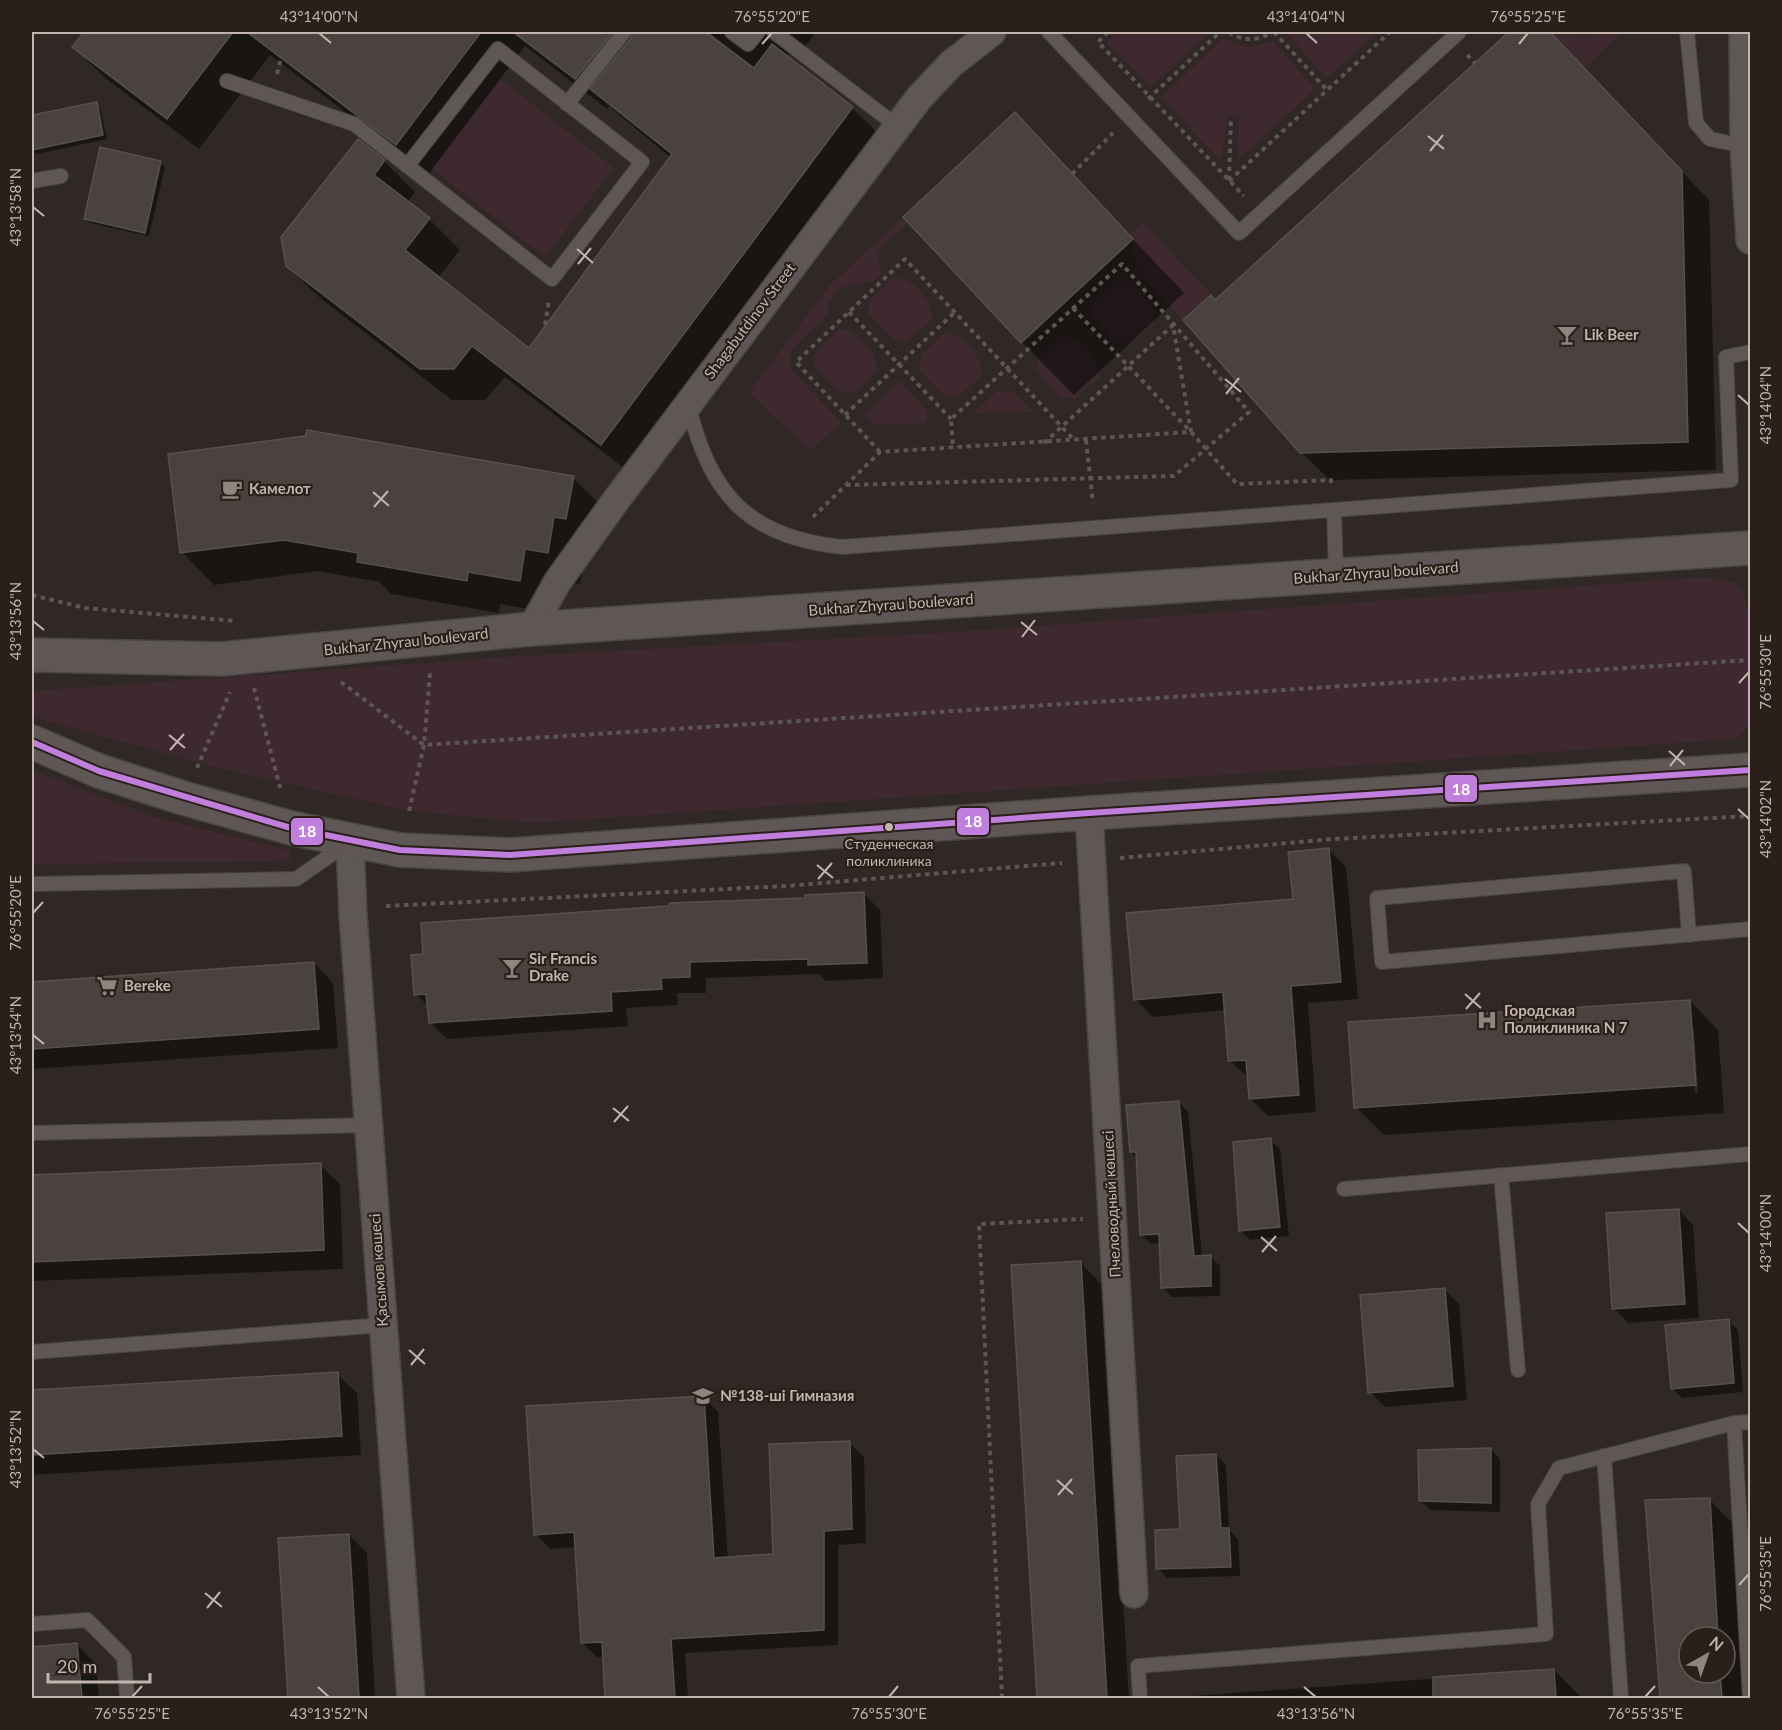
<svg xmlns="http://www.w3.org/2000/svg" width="1782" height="1730" font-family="Lato,sans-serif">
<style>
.green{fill:#3d292f}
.shadow{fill:#0007;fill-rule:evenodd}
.building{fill:#49423f;stroke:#58504d;stroke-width:1.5}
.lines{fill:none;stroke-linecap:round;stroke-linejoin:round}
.service-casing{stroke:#494341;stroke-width:16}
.minor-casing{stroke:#494341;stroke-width:30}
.tertiary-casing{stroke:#494341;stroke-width:36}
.path{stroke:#5d5654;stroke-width:4;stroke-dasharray:4.5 4.5;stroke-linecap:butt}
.service{stroke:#5e5755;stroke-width:14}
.minor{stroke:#5e5755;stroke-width:27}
.tertiary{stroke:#5e5755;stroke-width:33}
.bus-1-casing{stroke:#2a1f19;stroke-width:10}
.bus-1{stroke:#c07fdc;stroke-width:6}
.ticks{fill:none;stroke:#c2b5ae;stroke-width:2}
.bus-dot{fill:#c2b5ae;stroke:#2a1f19;stroke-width:2}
.labels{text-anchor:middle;stroke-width:4.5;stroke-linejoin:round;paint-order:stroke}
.bus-label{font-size:14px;fill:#c2b5ae;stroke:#2a1f19}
.street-label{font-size:15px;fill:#c2b5ae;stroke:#2a1f19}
.poi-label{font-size:15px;font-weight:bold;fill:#c2b5ae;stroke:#2a1f19;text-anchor:start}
.line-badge{stroke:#2a1f19;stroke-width:2}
.badge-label{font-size:16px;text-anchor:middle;font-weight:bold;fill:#fff}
.neatline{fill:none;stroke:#c2b5ae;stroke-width:2}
.ticks-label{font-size:15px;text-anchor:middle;fill:#c2b5ae}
</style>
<rect width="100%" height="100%" fill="#302825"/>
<!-- green -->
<g class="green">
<polygon points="1118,32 1211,32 1151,87 1106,43"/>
<polygon points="1285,32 1378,32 1327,78"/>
<polygon points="1550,32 1579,32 1584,37 1590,32 1623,32 1584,68"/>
<polygon points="1223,38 1249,47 1273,41 1315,89 1237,161 1239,117 1227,116 1221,162 1162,97"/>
<polygon points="500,79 614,168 545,257 431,168"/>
<polygon points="903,217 908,223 880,249 877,264 883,272 873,281 840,288 828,302 828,315 790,352 790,367 841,423 810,451 749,392 830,285"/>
<polygon points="1143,222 1211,295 1183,320 1137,271 1132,240 1129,235"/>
<path d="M894,277C914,280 931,298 932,319L907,341L893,340L868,313L870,300Z"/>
<polygon points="1117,280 1131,282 1154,308 1155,322 1130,344 1116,343 1092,316 1093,303"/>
<path d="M840,329C860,332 876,351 877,371L853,393L838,392L814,366L815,352Z"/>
<path d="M945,332C965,336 981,354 982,375L958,397L944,396L919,369L921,355Z"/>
<path d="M1062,335C1082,338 1098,357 1100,377L1075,399L1061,397L1036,371L1038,358Z"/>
<polygon points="899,381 927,411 927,423 874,425 864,414"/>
<polygon points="996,392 1013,392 1033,412 974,413"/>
<polygon points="1703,577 1736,582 1747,602 1750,628 1750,725 1737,739 534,823 409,811 214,767 32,717 32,691 522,656 953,632"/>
<polygon points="32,770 154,817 291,851 289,861 32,864"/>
</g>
<!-- shadow -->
<g class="shadow">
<polygon points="86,32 816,32 797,57 787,54 785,56 852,108 884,139 633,475 505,377 485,400 452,400 319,297 287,266 384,161 415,192 407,203 429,219 460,250 438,278 529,350 671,158 609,106 607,109 525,46 428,175 270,55 199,149 105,78 74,47"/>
<polygon points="1511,32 1550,32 1709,200 1716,470 1330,480 1301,452 1216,302"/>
<polygon points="96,104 100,108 107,139 36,154 32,149 32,117"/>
<polygon points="1014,114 1184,293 1074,395 1022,342"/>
<polygon points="160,162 165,167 149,236 90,223 85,218"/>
<polygon points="573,478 606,510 598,551 586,549 580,584 557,581 552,613 500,604 499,613 391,594 380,582 318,571 214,585 182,552"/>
<polygon points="1329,850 1346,867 1358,999 1308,1003 1316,1112 1268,1116 1250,1098 1249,1078 1229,1060 1226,1010 1153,1017 1135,999 1294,900"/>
<polygon points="864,894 880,910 883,978 826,981 819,974 706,978 706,993 677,993 678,1005 626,1008 628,1026 447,1039 430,1022 429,1007 416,994 807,900"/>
<polygon points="314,963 333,983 338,1048 32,1069 32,983"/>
<path d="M1690,1001L1718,1030L1724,1113L1384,1135L1356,1107ZM1691,1029H1694L1698,1093H1695Z"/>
<polygon points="1179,1102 1188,1112 1202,1257 1210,1256 1220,1266 1220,1296 1172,1297 1162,1287 1161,1243 1151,1244 1141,1234 1137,1158 1131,1152"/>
<polygon points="1270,1140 1280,1149 1289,1236 1250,1240 1240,1230"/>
<polygon points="320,1165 340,1184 343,1269 32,1281 32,1177"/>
<polygon points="1679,1210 1693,1225 1699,1318 1628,1323 1614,1308"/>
<polygon points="1080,1262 1104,1287 1129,1698 1038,1698 1012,1266"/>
<polygon points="1444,1289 1459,1304 1467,1400 1385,1407 1370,1392"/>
<polygon points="1728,1321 1738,1330 1743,1392 1682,1398 1672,1388"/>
<polygon points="337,1374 357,1393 361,1455 32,1475 32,1392"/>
<polygon points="704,1397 718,1412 728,1559 774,1556 849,1442 864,1457 866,1543 838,1545 838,1645 685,1653 688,1698 607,1698 604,1657 597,1657 582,1643 576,1547 550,1549 536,1534"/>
<polygon points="1491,1449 1500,1459 1500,1512 1430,1510 1420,1500"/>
<polygon points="1216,1455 1226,1465 1229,1530 1238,1539 1240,1576 1167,1578 1158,1569 1182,1531"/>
<path d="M1709,1499L1737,1528L1747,1698H1661L1646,1502ZM1689,1637H1725V1673H1689Z"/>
<polygon points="349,1535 367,1553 375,1698 289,1698 280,1539"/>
<polygon points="77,1645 96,1664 99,1698 32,1698 32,1648"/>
<polygon points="1554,1670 1582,1698 1178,1697"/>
</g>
<!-- building -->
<g class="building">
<polygon points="84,32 233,32 167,119 72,47"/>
<polygon points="247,32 481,32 396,145"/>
<polygon points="513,32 613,32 575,79"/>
<polygon points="633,32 706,32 754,68 772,44 853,107 601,445 472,346 454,369 420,369 286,266 281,237 358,139 385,160 374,175 430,218 405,250 529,348 672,154 590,89 631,38"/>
<polygon points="1509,32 1550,32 1682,171 1688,442 1300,453 1183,320 1211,295 1215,300"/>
<polygon points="97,102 103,135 32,150 32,115"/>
<polygon points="1015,112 1133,239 1021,343 903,217"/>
<polygon points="100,147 161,161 145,233 84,219"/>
<polygon points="307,430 574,476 566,519 554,517 548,553 525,549 520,581 468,572 467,581 357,562 358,553 284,540 180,553 168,454 305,436"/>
<polygon points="1329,848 1341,982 1291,986 1299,1095 1249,1099 1246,1060 1228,1061 1223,992 1134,1000 1126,913 1293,899 1288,852"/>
<polygon points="864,892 867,963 808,965 808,959 690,962 690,977 661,978 662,989 611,992 612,1011 429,1023 426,994 414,995 411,955 423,954 421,923 668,906 670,903 805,898 805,895"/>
<polygon points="314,962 319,1029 32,1049 32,982"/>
<polygon points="1690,1000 1696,1085 1354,1108 1348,1022"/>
<polygon points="1179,1101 1194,1256 1211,1255 1211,1286 1161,1288 1159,1234 1140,1235 1136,1152 1130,1152 1126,1105"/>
<polygon points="1271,1138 1280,1227 1239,1231 1233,1142"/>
<polygon points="321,1163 324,1250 32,1262 32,1175"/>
<polygon points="1679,1209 1685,1304 1612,1309 1606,1213"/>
<polygon points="1081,1261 1107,1698 1037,1698 1011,1265"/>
<polygon points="1445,1288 1453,1386 1368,1393 1360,1295"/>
<polygon points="1729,1319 1734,1383 1671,1389 1665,1325"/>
<polygon points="338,1372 342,1436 32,1455 32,1390"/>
<polygon points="704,1396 714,1558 773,1554 769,1444 850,1441 852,1529 824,1531 824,1630 671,1639 675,1698 605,1698 602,1642 581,1643 574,1532 534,1535 526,1406"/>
<polygon points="1491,1448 1491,1503 1419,1501 1418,1450"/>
<polygon points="1216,1454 1221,1528 1229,1528 1231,1567 1156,1569 1155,1530 1180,1529 1176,1456"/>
<polygon points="1710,1498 1718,1637 1689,1637 1689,1673 1720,1673 1722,1698 1660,1698 1645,1500"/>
<polygon points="349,1534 359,1698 288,1698 278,1538"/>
<polygon points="77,1643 82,1698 32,1698 32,1647"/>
<polygon points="1554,1669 1556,1698 1433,1698 1433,1677"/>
</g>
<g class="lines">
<!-- service casing -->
<g class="service-casing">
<g id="service">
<polyline points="732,32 748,44 758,32"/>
<polyline points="774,32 897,126"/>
<polyline points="1049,32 1239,233 1459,32"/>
<polyline points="1687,32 1696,123 1710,139 1744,146"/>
<polyline points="227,81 354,124 552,279 642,162 498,49 407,166"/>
<polyline points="567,104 624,32"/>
<polyline points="32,181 61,176"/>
<path d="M688,404C710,494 747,537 842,547L1731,480L1726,357L1750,352"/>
<polyline points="1334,510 1336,575"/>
<polyline points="32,884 296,879 348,843"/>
<polyline points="1689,935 1684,871 1377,898 1382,962 1750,929"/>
<polyline points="32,1133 368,1125"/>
<polyline points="1501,1175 1518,1370"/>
<polyline points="1344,1189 1750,1154"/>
<polyline points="32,1352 383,1325"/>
<polyline points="1604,1456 1621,1698"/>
<polyline points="32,1624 87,1620 124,1657 127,1698"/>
<polyline points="1140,1698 1138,1666 1546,1634 1538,1504 1559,1468 1734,1423"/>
<polyline points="1750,1698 1734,1423 1750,1422"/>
</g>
</g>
<!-- minor casing -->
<g class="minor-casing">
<g id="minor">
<polyline points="1743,32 1744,146 1750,240"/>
<polyline points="531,629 558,581 617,499 919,98 951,64 992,32"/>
<polyline points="1089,813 1134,1594"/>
<polyline points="350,842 353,915 411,1698"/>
</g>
</g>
<!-- tertiary casing -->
<g class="tertiary-casing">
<g id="tertiary">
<polyline points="32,655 221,659 531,629 1750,548"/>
<polyline points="32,742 99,771 183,798 291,828 400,850 510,855 1089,813 1750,770"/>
</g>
</g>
<!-- path -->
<g class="path">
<polyline points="1108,32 1098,42 1244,196"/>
<path d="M1229,32C1242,42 1259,41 1272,32"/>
<polyline points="1274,32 1327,90"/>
<polyline points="1467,55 1475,63"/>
<polyline points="277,74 281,58"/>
<polyline points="1148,99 1220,32"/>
<polyline points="1072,174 1113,133"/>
<polyline points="1229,180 1231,117"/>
<polyline points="1229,181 1390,32"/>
<polyline points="1073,308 1191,432"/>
<polyline points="849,312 951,419"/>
<polyline points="545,325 549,300"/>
<polyline points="845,415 955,312"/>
<polyline points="1086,440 1093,503"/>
<polyline points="1044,443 1173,325 1191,432"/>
<polyline points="880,452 796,362 905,259 1075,441"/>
<polyline points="846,485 1174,476 1249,412 1122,264 951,419 953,448"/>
<polyline points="813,517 880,452 1191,432 1237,484 1331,480 1331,486"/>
<polyline points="32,595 85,608 236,621"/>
<polyline points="341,682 424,745 1750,660"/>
<polyline points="254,688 281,791"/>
<polyline points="197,768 230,692"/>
<polyline points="409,811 424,745 430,673"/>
<polyline points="1120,858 1333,839 1750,816"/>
<polyline points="386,906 787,886 1062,863"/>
<polyline points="1002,1698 979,1224 1083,1219"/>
</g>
<!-- service -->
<use href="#service" class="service"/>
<!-- minor -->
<use href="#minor" class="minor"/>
<!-- tertiary -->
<use href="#tertiary" class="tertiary"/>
<!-- bus-1 casing -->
<g class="bus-1-casing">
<polyline id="bus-1" points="32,742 99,771 291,828 400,850 510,855 1089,813 1750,770"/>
</g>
<!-- bus-1 -->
<use href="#bus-1" class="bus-1"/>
</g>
<!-- ticks -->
<path class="ticks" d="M319,33L331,43M1306,33L1317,43M762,44L772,33M1519,44L1528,33M1428,136L1444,149M1430,151L1443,135M33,207L44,216M577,249L593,263M578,264L591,248M1225,379L1241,392M1226,394L1239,378M1738,395L1749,405M373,492L389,506M374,507L388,491M33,621L44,630M1021,622L1037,635M1022,637L1035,620M1739,683L1749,672M169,735L185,748M170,750L184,734M1669,751L1685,765M1670,766L1683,750M1738,809L1749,819M817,865L833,878M818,879L832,863M33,913L43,902M1465,994L1481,1008M1466,1009L1480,993M33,1035L44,1044M613,1108L629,1121M614,1122L628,1106M1738,1223L1749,1233M1261,1237L1277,1251M1262,1252L1276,1236M409,1350L425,1364M411,1365L424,1349M33,1449L44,1458M1057,1480L1073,1494M1058,1495L1072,1479M1739,1585L1749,1574M205,1593L222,1607M207,1608L220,1592M318,1687L329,1697M1304,1687L1316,1697M132,1697L142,1686M889,1697L898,1686M1645,1697L1655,1686"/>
<!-- icons -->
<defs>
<g id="bar-bare" transform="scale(1.62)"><path d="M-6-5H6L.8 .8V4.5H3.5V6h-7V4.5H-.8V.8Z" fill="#8f847e" stroke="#2a1f19" stroke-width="2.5" paint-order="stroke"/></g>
<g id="cafe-bare" transform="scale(1.62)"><path d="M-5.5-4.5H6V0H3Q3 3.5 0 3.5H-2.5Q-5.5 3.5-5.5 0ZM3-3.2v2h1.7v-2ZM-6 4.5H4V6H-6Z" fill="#8f847e" stroke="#2a1f19" stroke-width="2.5" paint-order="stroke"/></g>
<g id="supermarket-bare" transform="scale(1.62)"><path d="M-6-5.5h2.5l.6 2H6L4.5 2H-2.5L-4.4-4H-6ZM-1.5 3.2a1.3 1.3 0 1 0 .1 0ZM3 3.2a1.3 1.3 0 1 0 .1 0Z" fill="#8f847e" stroke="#2a1f19" stroke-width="2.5" paint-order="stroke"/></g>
<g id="hospital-bare" transform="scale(1.62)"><path d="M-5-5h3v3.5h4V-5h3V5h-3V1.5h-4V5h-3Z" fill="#8f847e" stroke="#2a1f19" stroke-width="2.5" paint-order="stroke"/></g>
<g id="school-bare" transform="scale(1.62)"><path d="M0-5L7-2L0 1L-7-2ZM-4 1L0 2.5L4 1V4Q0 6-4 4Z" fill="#8f847e" stroke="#2a1f19" stroke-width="2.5" paint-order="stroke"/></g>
</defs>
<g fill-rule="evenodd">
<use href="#bar-bare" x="1567" y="335"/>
<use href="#cafe-bare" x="232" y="489"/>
<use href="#bar-bare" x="512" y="968"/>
<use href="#supermarket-bare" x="107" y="986"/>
<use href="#hospital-bare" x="1487" y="1020"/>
<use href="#school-bare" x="703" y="1396"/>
</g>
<!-- markers -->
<circle class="bus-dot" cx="889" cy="827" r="5"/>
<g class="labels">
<!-- bus labels -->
<g class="bus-label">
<text x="889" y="849">Студенческая<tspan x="889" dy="17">поликлиника</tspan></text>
</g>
<!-- street labels -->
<g class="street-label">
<text transform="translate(750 321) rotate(-53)" y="5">Shagabutdinov Street</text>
<text transform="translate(1376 573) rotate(-4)" y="5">Bukhar Zhyrau boulevard</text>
<text transform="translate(891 605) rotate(-4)" y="5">Bukhar Zhyrau boulevard</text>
<text transform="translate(406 642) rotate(-6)" y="5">Bukhar Zhyrau boulevard</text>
<text transform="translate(1112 1204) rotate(-93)" y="5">Пчеловодный көшесі</text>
<text transform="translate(379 1270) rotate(-94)" y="5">Қасымов көшесі</text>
</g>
<!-- poi labels -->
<g class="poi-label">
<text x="1584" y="340">Lik Beer</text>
<text x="249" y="494">Камелот</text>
<text x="529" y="964">Sir Francis<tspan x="529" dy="17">Drake</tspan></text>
<text x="124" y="991">Bereke</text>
<text x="1504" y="1016">Городская<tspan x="1504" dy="17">Поликлиника N 7</tspan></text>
<text x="720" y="1401">№138-ші Гимназия</text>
</g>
</g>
<g class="line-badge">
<rect x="1444" y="774" width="34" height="29" rx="6" fill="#c07fdc"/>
<rect x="956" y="807" width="34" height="29" rx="6" fill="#c07fdc"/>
<rect x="290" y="817" width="34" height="29" rx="6" fill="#c07fdc"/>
</g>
<g class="badge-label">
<text x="1461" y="795">18</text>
<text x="973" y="827">18</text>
<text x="307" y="837">18</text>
</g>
<!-- border -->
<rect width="1782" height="1730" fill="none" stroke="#2a1f19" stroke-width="66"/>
<!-- north arrow -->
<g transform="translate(1707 1655) rotate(40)"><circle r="28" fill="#2a1f19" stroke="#675b55" stroke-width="1.5"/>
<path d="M0-4.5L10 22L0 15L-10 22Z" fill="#8f847e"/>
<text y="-9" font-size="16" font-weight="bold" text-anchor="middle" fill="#c2b5ae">N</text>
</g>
<!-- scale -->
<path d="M48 1673v9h102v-9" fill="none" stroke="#c2b5ae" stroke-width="3"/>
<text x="57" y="1673" font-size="18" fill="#c2b5ae" stroke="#2a1f19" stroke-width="4.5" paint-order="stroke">20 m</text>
<rect x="33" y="33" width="1716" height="1664" class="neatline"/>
<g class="ticks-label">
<text x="319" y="22">43°14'00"N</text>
<text x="772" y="22">76°55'20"E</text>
<text x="1306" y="22">43°14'04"N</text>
<text x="1528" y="22">76°55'25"E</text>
<text transform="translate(16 207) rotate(-90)" y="5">43°13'58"N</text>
<text transform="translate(1766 405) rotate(-90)" y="5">43°14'04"N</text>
<text transform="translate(16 621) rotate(-90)" y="5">43°13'56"N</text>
<text transform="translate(1766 672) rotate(-90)" y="5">76°55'30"E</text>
<text transform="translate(1766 819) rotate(-90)" y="5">43°14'02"N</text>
<text transform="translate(16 913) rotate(-90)" y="5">76°55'20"E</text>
<text transform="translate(16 1035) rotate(-90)" y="5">43°13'54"N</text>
<text transform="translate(1766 1233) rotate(-90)" y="5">43°14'00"N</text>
<text transform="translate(16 1449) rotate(-90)" y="5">43°13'52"N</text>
<text transform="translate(1766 1574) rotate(-90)" y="5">76°55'35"E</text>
<text x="132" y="1719">76°55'25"E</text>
<text x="329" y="1719">43°13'52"N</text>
<text x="889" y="1719">76°55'30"E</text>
<text x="1316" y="1719">43°13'56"N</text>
<text x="1645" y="1719">76°55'35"E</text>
</g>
</svg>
